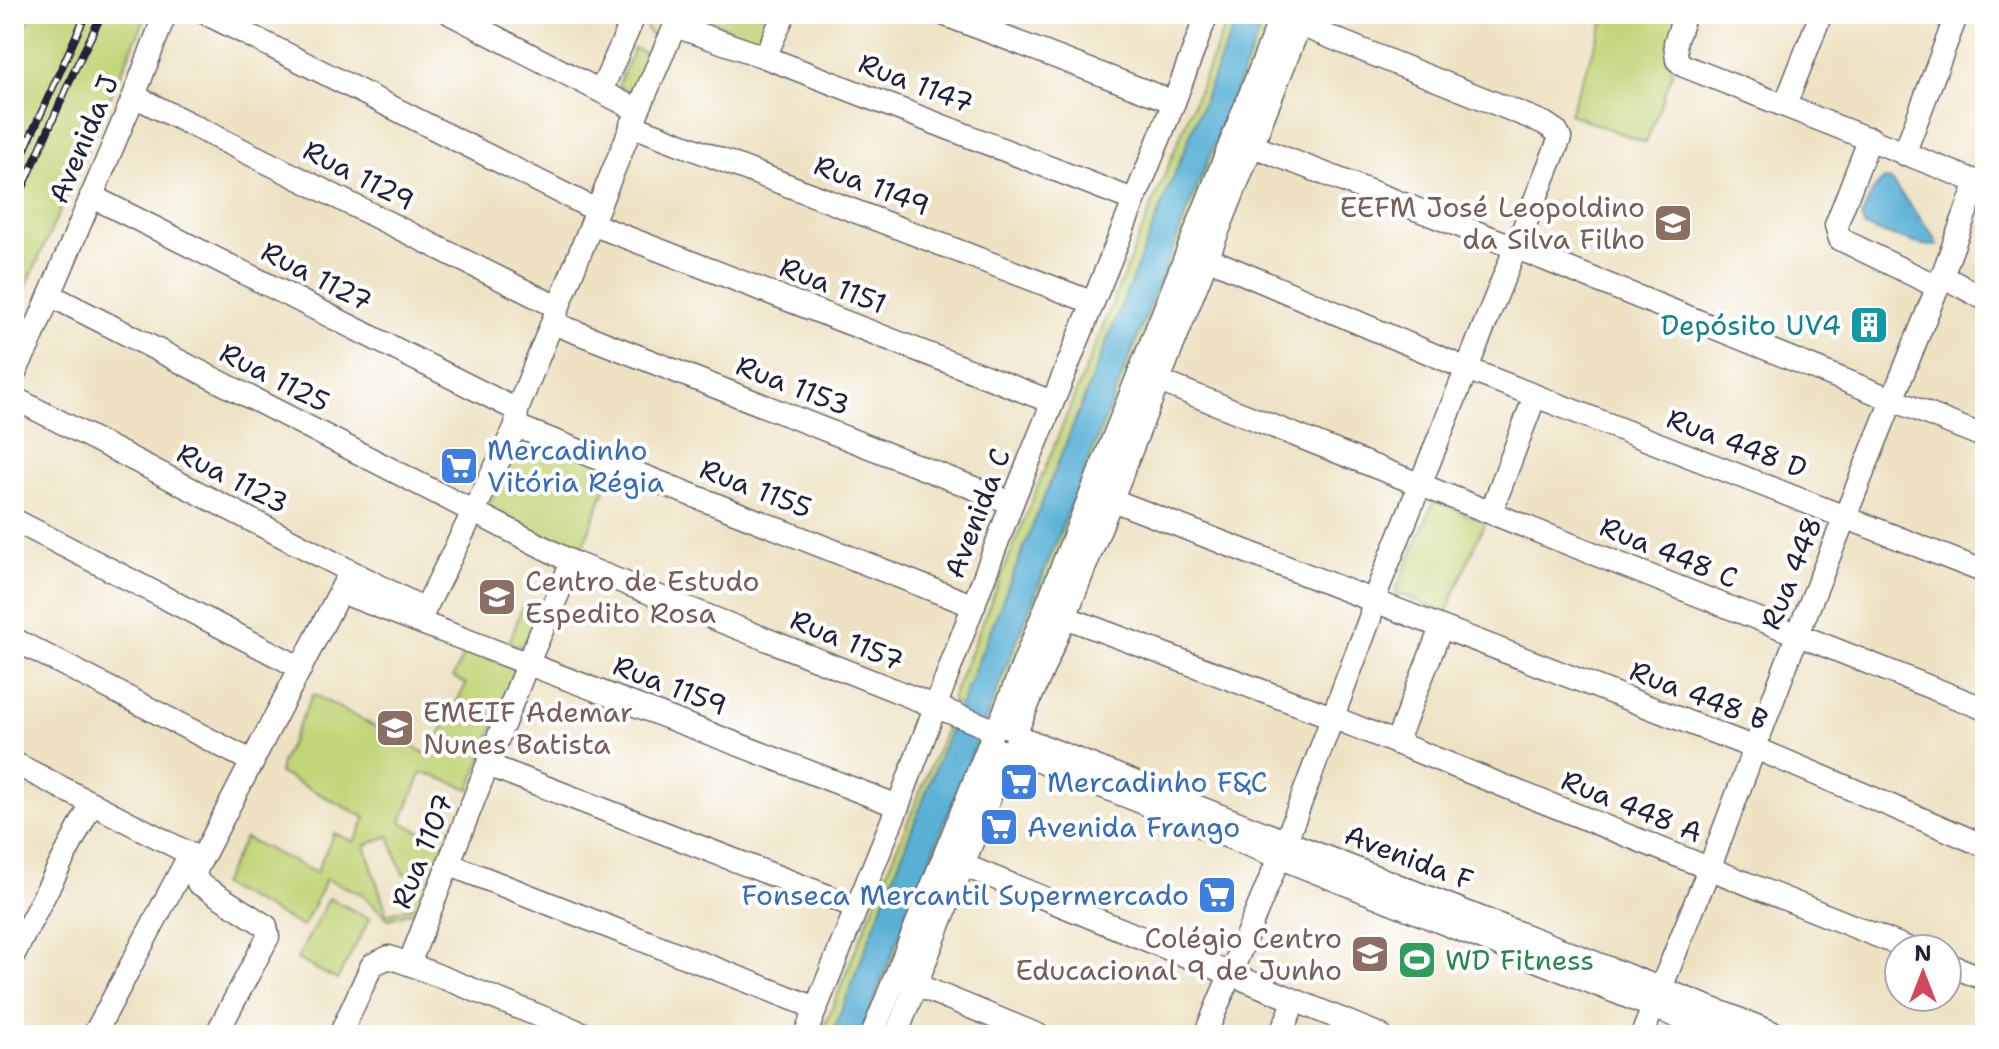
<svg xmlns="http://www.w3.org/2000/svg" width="1999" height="1049" font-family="'Shantell Sans',sans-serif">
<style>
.green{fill:#c1d477;stroke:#727b59;stroke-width:2}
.sand{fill:#eeda9e;stroke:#887e6c;stroke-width:2}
.water{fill:#58b0d5;stroke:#3d6988;stroke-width:2}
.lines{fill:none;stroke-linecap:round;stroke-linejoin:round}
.minor-casing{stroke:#69656b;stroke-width:25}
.minor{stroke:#fff;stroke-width:22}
.rail-casing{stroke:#22223b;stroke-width:8}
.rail{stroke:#fff;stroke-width:5;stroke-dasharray:15;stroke-linecap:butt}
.labels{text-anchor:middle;stroke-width:8;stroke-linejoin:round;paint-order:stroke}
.street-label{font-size:28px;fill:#22223b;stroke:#fff}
.education-label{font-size:28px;fill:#785e54;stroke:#fff;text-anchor:end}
.culture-label{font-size:28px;fill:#0d838f;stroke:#fff;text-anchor:end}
.shop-label{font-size:28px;fill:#366cbe;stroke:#fff;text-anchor:start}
.leisure-label{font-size:28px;fill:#27864d;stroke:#fff;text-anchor:start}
</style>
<rect width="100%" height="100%" fill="#fff"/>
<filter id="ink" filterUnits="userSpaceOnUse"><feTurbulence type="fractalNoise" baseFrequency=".0125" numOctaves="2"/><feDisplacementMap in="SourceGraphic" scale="16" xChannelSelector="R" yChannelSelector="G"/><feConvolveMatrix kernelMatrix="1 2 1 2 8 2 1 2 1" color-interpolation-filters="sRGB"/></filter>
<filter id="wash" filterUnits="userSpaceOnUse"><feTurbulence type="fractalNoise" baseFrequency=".006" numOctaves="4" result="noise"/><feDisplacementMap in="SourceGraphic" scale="32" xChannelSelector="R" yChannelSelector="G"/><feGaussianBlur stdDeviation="1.8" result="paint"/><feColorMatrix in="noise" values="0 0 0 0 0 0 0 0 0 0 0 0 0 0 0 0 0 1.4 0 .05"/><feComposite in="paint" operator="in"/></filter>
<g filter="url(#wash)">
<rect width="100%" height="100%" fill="#eee2c3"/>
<!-- green -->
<g class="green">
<polygon points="31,14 147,14 14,314 14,53"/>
<polygon points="696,14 771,14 759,42"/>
<polygon points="1230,14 1279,14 996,719 952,703 952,697"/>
<polygon points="1627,14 1680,14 1668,54 1673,72 1646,143 1569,114 1606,17 1619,21"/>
<polygon points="634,48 652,56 636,95 618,86"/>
<polygon points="523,432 613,468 580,554 488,508"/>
<polygon points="1434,501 1485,522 1446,613 1395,592"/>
<polygon points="523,605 542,613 529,649 509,643"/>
<polygon points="466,649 515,670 470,789 422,772 401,822 449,846 439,870 403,874 389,836 365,845 387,914 413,906 405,882 436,877 423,908 389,919 360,893 326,879 303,927 221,885 245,838 316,873 334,833 354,842 366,818 279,773 281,763 313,694 429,755 466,684 453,677"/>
<polygon points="946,728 980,742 877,1035 821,1035"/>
<polygon points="329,898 370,919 337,980 297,959"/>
</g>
<!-- sand -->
<polygon class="sand" points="654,14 661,14 664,19 660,36 652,36 647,29 648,21 655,17"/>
<!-- water -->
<g class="water">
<polygon points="1239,14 1266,14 860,1035 832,1035 947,738"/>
<polygon points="1884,179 1891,181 1934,236 1938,246 1922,245 1865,227 1861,218 1872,192"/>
</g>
</g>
<g filter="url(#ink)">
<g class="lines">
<!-- minor casing -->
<g class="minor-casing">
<g id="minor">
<polyline points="207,14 596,210"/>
<polyline points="451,14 637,110"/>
<polyline points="943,14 1174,102"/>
<polyline points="1685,14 1675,43 1677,60 1684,66 1985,185"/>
<polyline points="675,26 765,57 1133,200"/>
<polyline points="765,57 784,14"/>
<polyline points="601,91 635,14"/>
<polyline points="134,96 557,307"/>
<polyline points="1785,105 1821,14"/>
<polyline points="631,125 1091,302"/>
<polyline points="1233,135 1253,146 1517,248 1985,437"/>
<polyline points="1870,138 1836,225 1840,239 1938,287"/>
<polyline points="1904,154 1957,14"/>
<polyline points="91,196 517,410"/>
<polyline points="592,224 1052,402"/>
<polyline points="1207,258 1467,369 1985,572"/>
<polyline points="1942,276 1985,299"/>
<polyline points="50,295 572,562 992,729"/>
<polyline points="553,323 1012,503"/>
<polyline points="1139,373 1985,709"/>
<polyline points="14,374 30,342 134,96 165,14"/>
<polyline points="14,398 424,609"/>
<polyline points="516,426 974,606"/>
<polyline points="1110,499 1755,748 1985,846"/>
<polyline points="1491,512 1535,396"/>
<polyline points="14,520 301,668"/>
<polyline points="341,592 898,806"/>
<polyline points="1065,617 1332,717 1910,949"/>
<path d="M419,621L516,426L517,410C569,282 618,153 675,26"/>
<polyline points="14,639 253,762"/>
<polyline points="999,725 1282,14"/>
<polyline points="1016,732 1065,617 1304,14"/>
<polyline points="1017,736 1779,1035"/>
<polyline points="1396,743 1441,628"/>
<polyline points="1011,750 1723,1035"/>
<polyline points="14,763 190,854 200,862 195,872 198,883 266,926 268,937 216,1035"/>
<polyline points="488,765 856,907"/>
<polyline points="200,862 346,580"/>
<polyline points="448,864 816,1008"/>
<polyline points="963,865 1380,1035"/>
<polyline points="14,954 92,803"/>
<polyline points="409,964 587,1035"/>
<polyline points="1947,964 1985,979"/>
<polyline points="902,979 1038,1035"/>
<polyline points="94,1035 190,854"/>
<polyline points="340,1035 372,965 389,957 409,964 528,662 572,562"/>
<polyline points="805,1035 898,806 1012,503 1174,102 1207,14"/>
<polyline points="872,1035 990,742"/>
<path d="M896,1035L1008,751C1018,746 1019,737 1013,728L999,725L991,732L990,742L997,751H1008"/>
<polyline points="1205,1035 1286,841 1370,618 1373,601 1560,138 1556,131 1544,123 1300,25"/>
<polyline points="1280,1035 1295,1001"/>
<polyline points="1642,1035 1709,869 1797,636 1942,276 1977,182"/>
</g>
</g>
<!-- minor -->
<use href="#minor" class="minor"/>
<!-- rail casing -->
<g class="rail-casing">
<g id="rail">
<polyline points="14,173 86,14"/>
<polyline points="14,208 75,69 102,14"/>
</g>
</g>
<!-- rail -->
<use href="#rail" class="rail"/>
</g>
</g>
<!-- icons -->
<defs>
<g id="school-square" transform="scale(2)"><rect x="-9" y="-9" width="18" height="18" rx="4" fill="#8d6e63" stroke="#fff"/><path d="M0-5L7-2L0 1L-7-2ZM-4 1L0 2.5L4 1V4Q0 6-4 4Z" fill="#fff"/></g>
<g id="building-square" transform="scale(2)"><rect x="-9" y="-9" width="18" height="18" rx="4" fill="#0f9aa8" stroke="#fff"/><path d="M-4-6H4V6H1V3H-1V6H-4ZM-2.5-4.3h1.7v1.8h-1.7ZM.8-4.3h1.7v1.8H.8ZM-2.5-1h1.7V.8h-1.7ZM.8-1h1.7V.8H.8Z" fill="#fff"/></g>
<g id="supermarket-square" transform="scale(2)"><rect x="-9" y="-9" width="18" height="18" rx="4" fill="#3f7fe0" stroke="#fff"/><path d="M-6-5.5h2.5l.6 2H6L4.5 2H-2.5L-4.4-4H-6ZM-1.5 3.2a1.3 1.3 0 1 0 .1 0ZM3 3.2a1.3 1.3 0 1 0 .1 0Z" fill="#fff"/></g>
<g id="stadium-square" transform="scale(2)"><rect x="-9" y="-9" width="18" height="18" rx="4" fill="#2e9e5b" stroke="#fff"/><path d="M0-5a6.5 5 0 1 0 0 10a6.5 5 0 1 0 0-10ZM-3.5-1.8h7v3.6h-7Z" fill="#fff"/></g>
</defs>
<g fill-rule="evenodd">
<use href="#school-square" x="1673" y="223"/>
<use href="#building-square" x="1869" y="325"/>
<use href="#supermarket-square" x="459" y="466"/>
<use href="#school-square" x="497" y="597"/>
<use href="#school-square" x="395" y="728"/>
<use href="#supermarket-square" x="1019" y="782"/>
<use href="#supermarket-square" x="999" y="827"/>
<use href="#supermarket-square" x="1217" y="895"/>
<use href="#school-square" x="1370" y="954"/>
<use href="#stadium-square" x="1417" y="960"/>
</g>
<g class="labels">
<!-- street labels -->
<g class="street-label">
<text transform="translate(916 83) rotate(21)" y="10">Rua 1147</text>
<text transform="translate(83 139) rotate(-67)" y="10">Avenida J</text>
<text transform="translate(359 175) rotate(27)" y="10">Rua 1129</text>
<text transform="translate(872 185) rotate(21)" y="10">Rua 1149</text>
<text transform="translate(317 276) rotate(27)" y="10">Rua 1127</text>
<text transform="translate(833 285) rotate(21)" y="10">Rua 1151</text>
<text transform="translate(275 377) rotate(27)" y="10">Rua 1125</text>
<text transform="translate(793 385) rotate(21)" y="10">Rua 1153</text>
<text transform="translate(1737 443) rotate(21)" y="10">Rua 448 D</text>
<text transform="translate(233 478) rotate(27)" y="10">Rua 1123</text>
<text transform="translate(756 488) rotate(21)" y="10">Rua 1155</text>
<text transform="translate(977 513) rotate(-69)" y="10">Avenida C</text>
<text transform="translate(1669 552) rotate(22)" y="10">Rua 448 C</text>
<text transform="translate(1791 573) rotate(-68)" y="10">Rua 448</text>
<text transform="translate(847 640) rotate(22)" y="10">Rua 1157</text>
<text transform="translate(670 685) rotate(21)" y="10">Rua 1159</text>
<text transform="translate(1699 695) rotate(21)" y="10">Rua 448 B</text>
<text transform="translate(1632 806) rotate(22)" y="10">Rua 448 A</text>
<text transform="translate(422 851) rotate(-68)" y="10">Rua 1107</text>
<text transform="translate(1409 857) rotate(21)" y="10">Avenida F</text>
</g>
<!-- education labels -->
<g class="education-label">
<text x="1645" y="217">EEFM José Leopoldino<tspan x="1645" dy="32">da Silva Filho</tspan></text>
<text x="525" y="591" text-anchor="start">Centro de Estudo<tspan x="525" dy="32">Espedito Rosa</tspan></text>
<text x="423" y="722" text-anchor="start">EMEIF Ademar<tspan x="423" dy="32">Nunes Batista</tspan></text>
<text x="1342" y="948">Colégio Centro<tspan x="1342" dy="32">Educacional 9 de Junho</tspan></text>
</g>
<!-- culture labels -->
<g class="culture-label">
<text x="1841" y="335">Depósito UV4</text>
</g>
<!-- shop labels -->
<g class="shop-label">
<text x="487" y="460">Mercadinho<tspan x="487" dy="32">Vitória Régia</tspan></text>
<text x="1047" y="792">Mercadinho F&amp;C</text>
<text x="1027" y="837">Avenida Frango</text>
<text x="1189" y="905" text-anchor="end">Fonseca Mercantil Supermercado</text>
</g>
<!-- leisure labels -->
<g class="leisure-label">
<text x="1445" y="970">WD Fitness</text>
</g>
</g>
<!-- margin -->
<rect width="1999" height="1049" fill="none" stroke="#fff" stroke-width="48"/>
<!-- north arrow -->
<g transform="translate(1923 973)"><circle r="38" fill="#ffffff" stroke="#a7a7b1" stroke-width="2"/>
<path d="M0-6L14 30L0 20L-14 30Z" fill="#d1495b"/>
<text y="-12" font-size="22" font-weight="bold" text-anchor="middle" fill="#22223b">N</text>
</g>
</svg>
